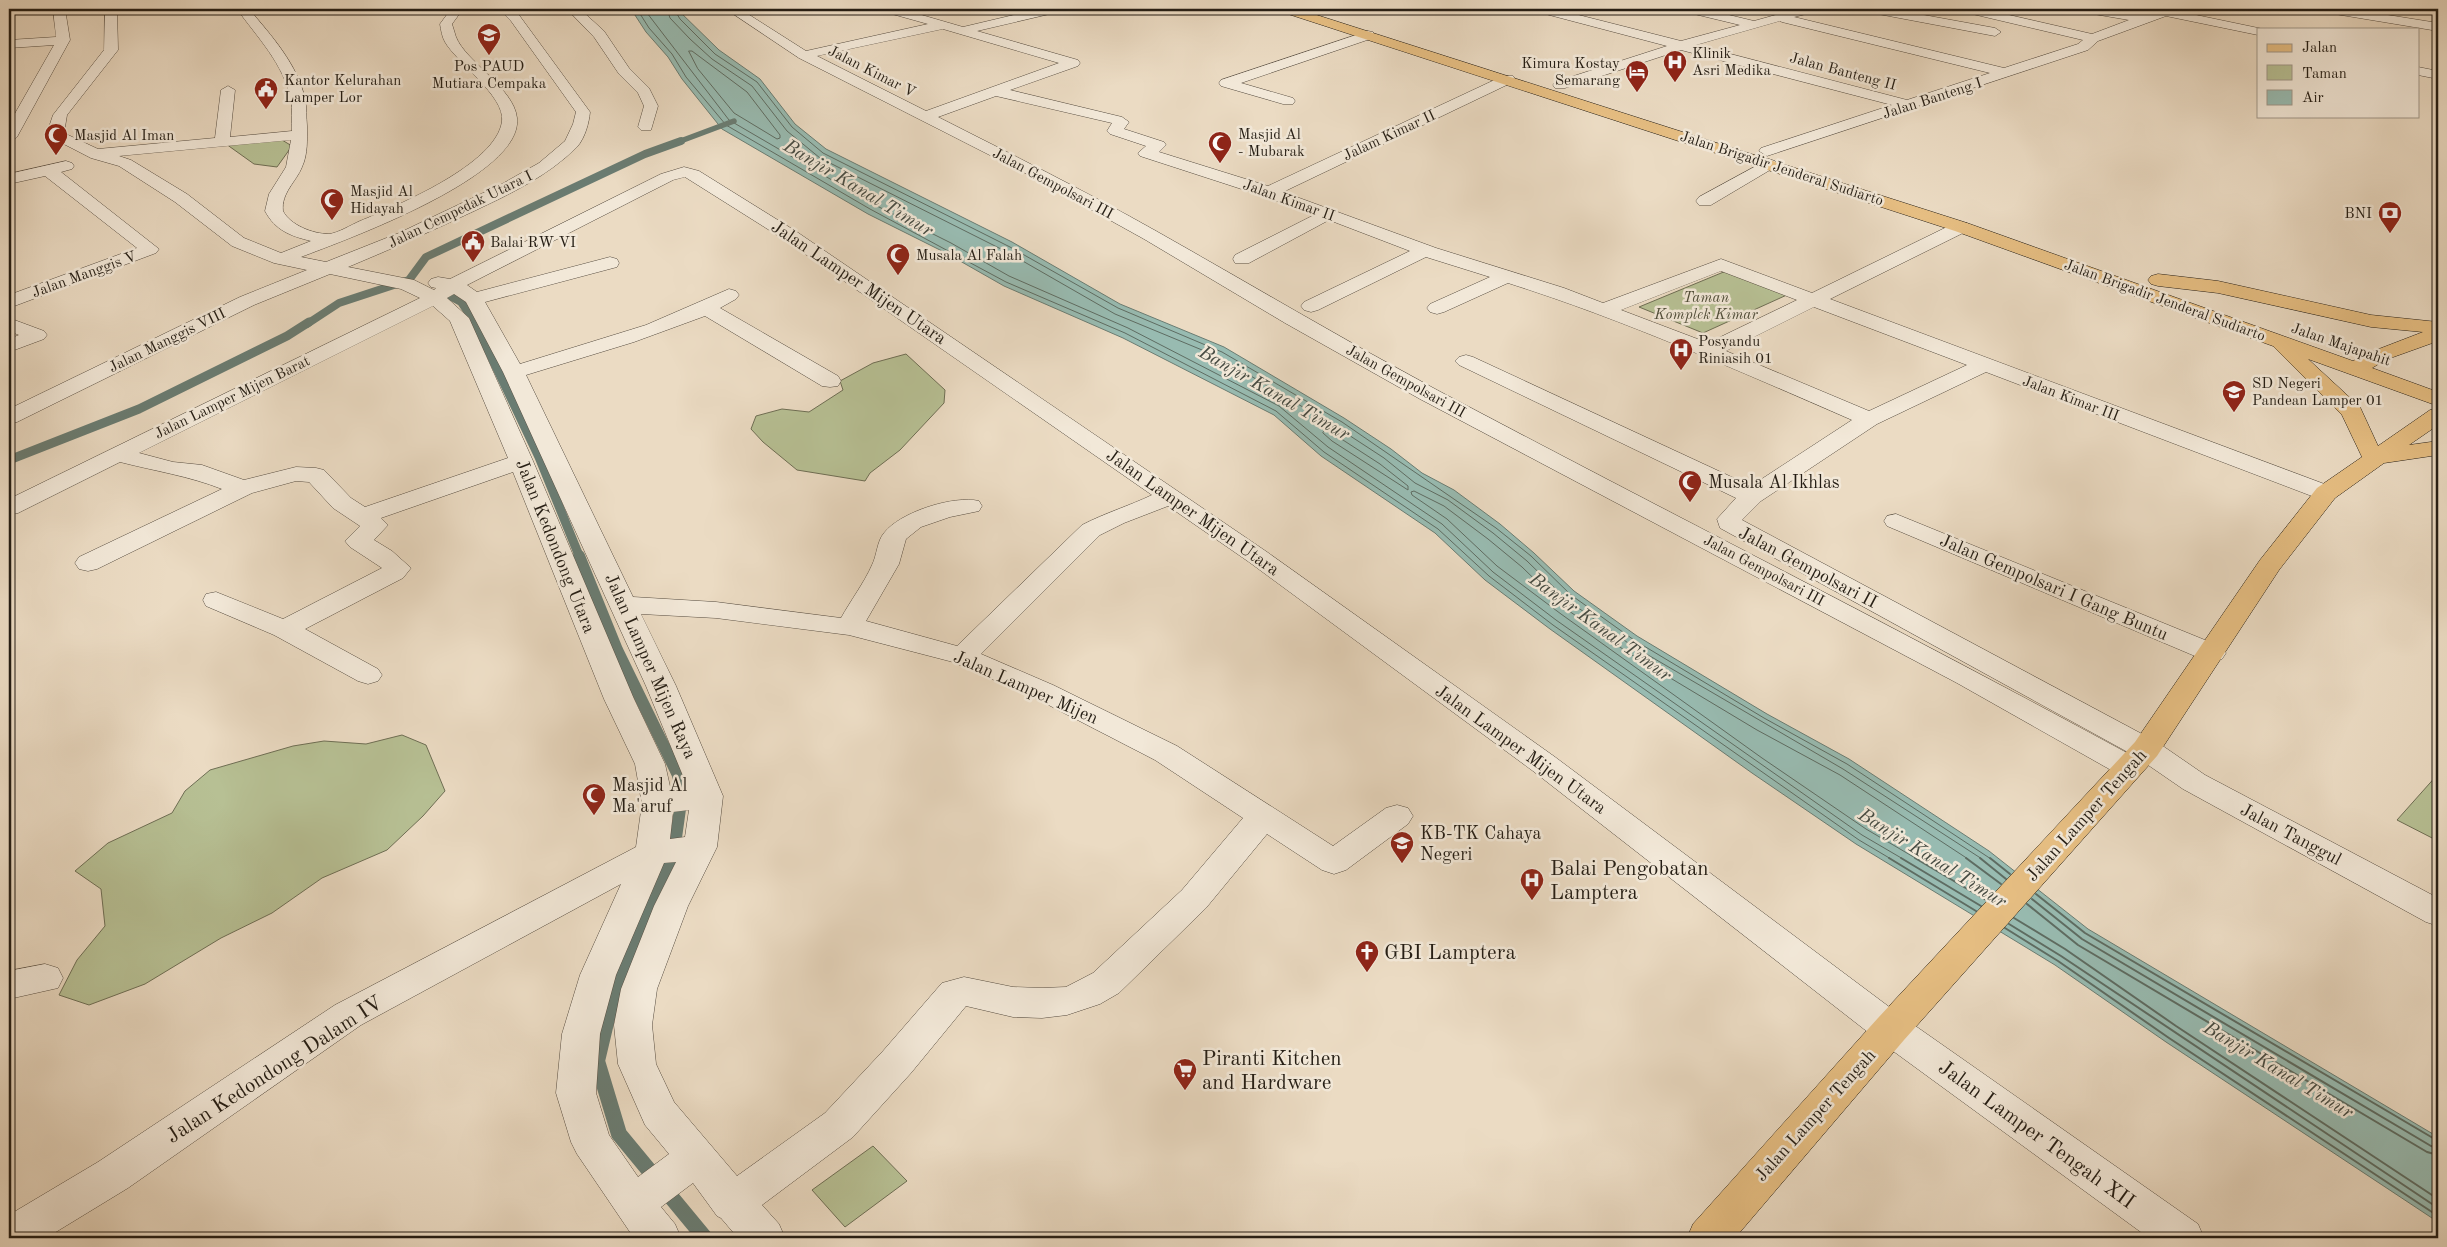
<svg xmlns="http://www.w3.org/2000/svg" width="2447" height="1247" font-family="'Old Standard TT',serif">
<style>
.green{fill:#b7c094;stroke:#6e6e54}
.water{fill:#98bbb1;stroke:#6a7c72}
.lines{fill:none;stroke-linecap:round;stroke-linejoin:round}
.shore-far1{stroke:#5e6c62;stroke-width:1}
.shore{stroke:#5e6c62;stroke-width:2}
.stream-far4{stroke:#6a7c72;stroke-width:5.5}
.stream-far3{stroke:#6a7c72;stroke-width:8}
.stream-far2{stroke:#6a7c72;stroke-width:9}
.stream-far1{stroke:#6a7c72;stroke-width:12}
.stream{stroke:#6a7c72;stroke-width:16}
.minor-casing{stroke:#564c40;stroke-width:1}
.major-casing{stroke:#241d14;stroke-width:1}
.minor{fill:#f2e8d8;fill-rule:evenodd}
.major{fill:#e6be82;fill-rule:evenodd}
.labels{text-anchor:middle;stroke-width:5;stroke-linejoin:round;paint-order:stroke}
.far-poi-label{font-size:15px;fill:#241d14;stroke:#f2e8d8;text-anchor:start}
.far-street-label{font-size:15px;fill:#241d14;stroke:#f2e8d8}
.far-park-label{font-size:15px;font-style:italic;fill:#504e3a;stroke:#f2e8d8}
.street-label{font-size:18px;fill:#241d14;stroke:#f2e8d8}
.poi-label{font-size:18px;fill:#241d14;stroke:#f2e8d8;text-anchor:start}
.water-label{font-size:19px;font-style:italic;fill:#474c43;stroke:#f2e8d8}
.near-poi-label{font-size:21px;fill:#241d14;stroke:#f2e8d8;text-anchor:start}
.near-street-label{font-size:21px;fill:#241d14;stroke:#f2e8d8}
</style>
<rect width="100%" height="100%" fill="#ebdbc3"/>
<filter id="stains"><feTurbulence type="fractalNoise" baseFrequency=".004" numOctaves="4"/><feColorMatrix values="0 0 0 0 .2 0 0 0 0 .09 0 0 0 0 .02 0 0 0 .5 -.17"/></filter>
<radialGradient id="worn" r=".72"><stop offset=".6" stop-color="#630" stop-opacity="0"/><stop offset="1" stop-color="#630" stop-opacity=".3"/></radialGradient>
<!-- green -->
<g class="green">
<polygon points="282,140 292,146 277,167 254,164 226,144"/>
<polygon points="1726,271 1789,294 1703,333 1639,307"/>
<polygon points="906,354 945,390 944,403 900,450 870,473 865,481 797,470 763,442 751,429 756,416 782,409 809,412 843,390 840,381 873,363"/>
<polygon points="402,735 426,745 445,791 423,816 387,850 322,878 272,913 221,938 145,984 89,1005 59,995 77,960 105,926 101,889 75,871 108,843 172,813 185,791 210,770 293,746 324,741 366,744"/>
<polygon points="2438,774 2438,841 2397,820"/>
<polygon points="873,1146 907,1181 845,1227 812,1190"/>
</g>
<!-- water -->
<polygon class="water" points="631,9 677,9 719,50 760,79 795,124 826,149 1012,242 1120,304 1224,347 1344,418 1391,449 1422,473 1454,490 1500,524 1534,553 1574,591 1637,636 1767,714 1849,759 1989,851 2088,929 2438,1137 2438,1222 2166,1042 2055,965 1856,844 1752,773 1550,629 1485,580 1435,533 1321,456 1274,415 1123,338 1004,286 946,253 868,214 722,129 682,79 668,57 646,32"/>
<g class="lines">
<!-- shore-far1 -->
<g class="shore-far1">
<polyline points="637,9 649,28 672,54 686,77 726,125 870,209 1006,282 1125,333 1276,411 1324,452 1438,529 1489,576 1553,625 1859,840 1891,859"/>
<polyline points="644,9 729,120 873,204 951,243 1009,276 1128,328 1279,406 1328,447 1442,524 1493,572 1556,620 1862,835 1903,859"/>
<polyline points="667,9 670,18 690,39 712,59 752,86 787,131 820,158 1007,252 1115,314 1219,357 1338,428 1384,458 1415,483 1448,500 1493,533 1527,561 1567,600 1631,645 1843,769 1982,859"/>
<polyline points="674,9 680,19 715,54 757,82 792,127 823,153 1010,247 1118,308 1222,352 1342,422 1496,528 1531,556 1571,595 1634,640 1764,718 1847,764 1991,859"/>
<polygon points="689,51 692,51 747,92 780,135 780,138 777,139 734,113 698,69"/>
<polygon points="1326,429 1380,464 1408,486 1408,490 1332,441 1323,433"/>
<polyline points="1917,859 1866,829 1762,758 1561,614 1497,566 1447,519 1412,495 1411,492 1414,491 1444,506 1488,539 1522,567 1562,606 1627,652 1757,730 1840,775 1968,859"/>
</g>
<!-- shore -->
<g class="shore">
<polyline points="1889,858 1976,911"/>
<polyline points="1901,858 1981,906"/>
<polyline points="1915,858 1986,900"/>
<polyline points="1966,858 2001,884"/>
<polyline points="1980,858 2006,879"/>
<polyline points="1990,858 2010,874"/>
<polyline points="2036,894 2085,933 2438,1141"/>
<polyline points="2032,899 2082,939 2431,1146 2438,1148"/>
<polyline points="2027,904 2078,945 2427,1152 2438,1155"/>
<polyline points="2014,918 2065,949 2176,1026 2438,1199"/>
<polyline points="2009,924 2061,956 2438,1208"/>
<polyline points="2005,928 2058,961 2169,1038 2438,1216"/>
</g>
<!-- stream-far4 -->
<polyline class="stream-far4" points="678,142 734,121"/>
<!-- stream-far3 -->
<g class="stream-far3">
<polyline points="448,295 461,302 476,324"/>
<polyline points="307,324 339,303 409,280 426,257 645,154 681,141"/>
</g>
<!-- stream-far2 -->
<g class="stream-far2">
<polyline points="475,322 539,457 580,558"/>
<polyline points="9,460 139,409 287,336 309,322"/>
</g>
<!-- stream-far1 -->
<polyline class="stream-far1" points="579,556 617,650 678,775 680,809 673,859"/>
<!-- stream -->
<polyline class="stream" points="673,858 614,989 597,1061 619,1134 705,1238"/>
<!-- minor casing -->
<g class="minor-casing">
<g id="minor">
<polygon points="9,9 30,9 24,13 9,14"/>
<polygon points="53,9 65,9 70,40 17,137 14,140 9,142 9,124 54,45 9,48 9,40 56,37"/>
<path d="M105,9H117L118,50L67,115L65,127L66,134L98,149L215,138L221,90L228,86L235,90L230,137L292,131C291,121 293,110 291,100C284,64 257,37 237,9H249C271,35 298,65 305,99C307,108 306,117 307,126C307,139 308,154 302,167C296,182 281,193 283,211C290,225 313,234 329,234C338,233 351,225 360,221C397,206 497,164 502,121C505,96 457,63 445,42C442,37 441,30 440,24L451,9H463L452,24L456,37C466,62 514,88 517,118C524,176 345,240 301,257L326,262L399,233L502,184L539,163L565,141L573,124L576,112L511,21L499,9H512L519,15L590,112C589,123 585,138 577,147C548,176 510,194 474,211C432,231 391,249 348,267L414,280L434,290L436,288L431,287L428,283L431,279L438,277L450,279L661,174L684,167L699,171L797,232L1267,552L1555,757L1904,1018L2198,1224L2204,1238H2149L1878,1040L1533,771L1249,562L1168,506L1124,523L1100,535L981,654L1053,685L1177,746L1333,846L1386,808L1397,805L1408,808L1413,816L1408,824L1346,870L1334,874L1322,870L1267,834L1206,908L1119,993L1100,1004L1067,1015L1042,1018L1013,1017L966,1006L911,1073L853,1137L762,1205L779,1224L785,1238H738L721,1218L717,1216L693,1183L661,1207L675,1224L681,1238H634L577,1154L571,1142L556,1093L562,1034L580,975L621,884L361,1025L128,1188L46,1238H9V1215L98,1162L335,1005L636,847L642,804L635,764L604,699L513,472L381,518L388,525L374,540L392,551L411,568L403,578L305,629L378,669L382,675L378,681L368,684L358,681L274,635L206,606L203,600L206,594L216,592L283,619L382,568L350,547L345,541L360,526L333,508L309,482L296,481L252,493L97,569L88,571L79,569L75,563L79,557L222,489C189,476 155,471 120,462L18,513L9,515V499L420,298L401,289L330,274L254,305L17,422L9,424V409L240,297L307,270L274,263L232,246L175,202L119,166L91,158L54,139L49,127L53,115L104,50ZM291,140L286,167L269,194L265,211C275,230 290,236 311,241L281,253L244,238L187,194L131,160L119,156ZM685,177L785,240L1152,495C1129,506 1105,513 1082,525L957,646L866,621L899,564L906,539L921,527L950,517L979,511L982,506L979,501C954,495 900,512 884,533C877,541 877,555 872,565C864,583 851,600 841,618L716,602L633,597L526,375L634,342L705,316L822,386L830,387L838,386L841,381L838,376L720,308L736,299L739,295L736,291L729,289L646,325L520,364L485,302L617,267L619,263L617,259L610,257L477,292L467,285L673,180ZM454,294L466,302L503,372L646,686L688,788L671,791L665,764L634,699L533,461L469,318L447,298ZM433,306L450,321L508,458L365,507L351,498L324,470L316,468L296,467L244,480L202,465L173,462L139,453ZM641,614L716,618L849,635L953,662L1033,697L1155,760L1243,818L1182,890L1093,973L1066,987L1042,988L1013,987L964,977L942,983L883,1051L825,1113L737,1176L674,1102L656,1064L652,1025L657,989L688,906L717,847L723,796L676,686ZM689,810L685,837L670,839L673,812ZM676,862L654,906L621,989L614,1025L618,1064L645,1125L669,1154L638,1177L609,1135L596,1093L600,1034L616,975L664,863Z"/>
<polygon points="567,9 580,9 604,31 629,68 649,88 658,106 651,130 641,130 638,127 644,106 638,93 619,74 594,37"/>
<path d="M726,9H740L806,51L928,24L885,12L883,9H901L963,27L1039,9H1060L1058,12L977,31L1078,60L1080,63L1078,66L1010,90L1122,117L1129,122L1124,129L1164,142L1166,145L1159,152L1268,186L1503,76H1513L1515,79L1513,82L1283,192L1436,248L1564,288L1603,303L1721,259L1812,293L1955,223H1967L1970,227L1967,231L1830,299L2335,488L2338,493L2335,498L2326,500L2317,498L1986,372L1877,424L1761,501L1742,520L2157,742L2205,775L2438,898V926L2426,922L2183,789L2135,756L1720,528L1717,519L1736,498L1459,365L1455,361L1459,357L1466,355L1473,357L1751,486L1852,420C1739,371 1625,320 1508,283L1444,312L1437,314L1430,312L1427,308L1430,304L1490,277L1426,257L1318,310L1311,312L1304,310L1301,306L1304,302L1410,251L1329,220L1249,263H1235L1233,259L1235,255L1314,215L1263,196L1140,156L1138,153L1146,146L1110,134L1107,131L1112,123L996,96L938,117C1011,154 1085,191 1156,231C1250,284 1342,339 1437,390C1671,514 1907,633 2140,760L2145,767L2140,774L2129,777L2118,774L1957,683L1420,399L1285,323L1144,239L1025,173L799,58ZM943,29L1059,63L926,111L817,56ZM1721,271L1797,300L1708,343L1621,310ZM1814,307L1967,365L1869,411L1726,351Z"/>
<path d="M1536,9H1555L1681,41L1740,25L1686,12L1684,9H1704L1754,21L1797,9H1816L1814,12L1794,17L2004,68L2078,44L2083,40L1964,12L1962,9H1983L2092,34L2129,20L2088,13L2082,9H2107L2143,15L2161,9H2178L2177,11L2263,29H2258V35L2166,16L2098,41L2088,50L1767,156L1759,151L1761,148L1892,105L1681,50L1565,88H1555L1553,85L1555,82L1667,46L1538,12ZM1780,21L1782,22L1990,73L1907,100L1696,45Z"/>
<polygon points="1867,9 1891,9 1995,28 2001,32 1995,36 1873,13"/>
<polygon points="2323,9 2350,9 2438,23 2438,31 2329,13"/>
<polygon points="1368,31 1373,32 1374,35 1373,38 1241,83 1293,98 1295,101 1293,104 1283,104 1221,86 1219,83 1221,80"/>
<polygon points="2418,67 2438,71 2438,79 2418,75"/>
<polygon points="1769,159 1775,161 1777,164 1775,167 1711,205 1699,205 1696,201 1699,197"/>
<polygon points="66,161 72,163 74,166 72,169 61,172 159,249 156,253 9,308 9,295 137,248 45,176 9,184 9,174"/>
<polygon points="9,318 44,331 47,335 44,339 9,352 9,339 19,335 9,331"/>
<polygon points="1896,514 2222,647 2226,653 2222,659 2212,662 2202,659 1887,526 1884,521 1887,516"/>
<polygon points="45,964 58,968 63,978 58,988 9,999 9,971"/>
</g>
</g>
<!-- major casing -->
<g class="major-casing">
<polygon id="major" points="1280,9 1298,9 1967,223 2353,361 2371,352 2423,332 2371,327 2218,293 2158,286 2151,284 2148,280 2151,276 2158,274 2218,281 2371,315 2438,322 2438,341 2385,360 2372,368 2438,392 2438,406 2308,359 2360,407 2378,446 2430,410 2438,408 2438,425 2409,445 2438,441 2438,455 2384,463 2335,498 2279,570 2157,756 1904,1040 1735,1238 1687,1238 1693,1224 1878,1018 2135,742 2260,560 2317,488 2362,457 2342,415 2273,346 1955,231 1282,12"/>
</g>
<!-- minor -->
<use href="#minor" class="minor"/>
<!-- major -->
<use href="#major" class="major"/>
</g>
<!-- icons -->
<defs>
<g id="school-pin" transform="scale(1.25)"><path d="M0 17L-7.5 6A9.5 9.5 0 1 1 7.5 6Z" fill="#8f2418" stroke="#f2e8d8"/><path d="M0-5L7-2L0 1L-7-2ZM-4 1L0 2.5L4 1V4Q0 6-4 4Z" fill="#fff"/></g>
<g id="hospital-pin" transform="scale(1.25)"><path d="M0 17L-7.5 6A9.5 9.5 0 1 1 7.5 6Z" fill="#8f2418" stroke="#f2e8d8"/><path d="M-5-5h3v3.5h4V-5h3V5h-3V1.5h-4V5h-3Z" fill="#fff"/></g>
<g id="hotel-pin" transform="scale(1.25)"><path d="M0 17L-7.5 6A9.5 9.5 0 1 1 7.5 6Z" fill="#8f2418" stroke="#f2e8d8"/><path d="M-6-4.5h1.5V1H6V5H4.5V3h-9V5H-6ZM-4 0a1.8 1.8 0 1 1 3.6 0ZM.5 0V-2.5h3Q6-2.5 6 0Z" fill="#fff"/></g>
<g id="civic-pin" transform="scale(1.25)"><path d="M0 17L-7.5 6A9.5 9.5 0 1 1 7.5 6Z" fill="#8f2418" stroke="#f2e8d8"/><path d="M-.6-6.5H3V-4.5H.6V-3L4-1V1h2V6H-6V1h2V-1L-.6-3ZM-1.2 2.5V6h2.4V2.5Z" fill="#fff"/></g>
<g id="mosque-pin" transform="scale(1.25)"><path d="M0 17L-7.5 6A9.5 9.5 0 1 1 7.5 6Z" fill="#8f2418" stroke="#f2e8d8"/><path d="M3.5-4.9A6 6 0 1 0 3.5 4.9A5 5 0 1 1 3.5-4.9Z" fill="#fff"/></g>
<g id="bank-pin" transform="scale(1.25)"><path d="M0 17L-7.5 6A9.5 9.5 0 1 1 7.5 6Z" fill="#8f2418" stroke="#f2e8d8"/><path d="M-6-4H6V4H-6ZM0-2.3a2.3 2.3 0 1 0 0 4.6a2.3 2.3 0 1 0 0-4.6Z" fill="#fff"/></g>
<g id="church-pin" transform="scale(1.25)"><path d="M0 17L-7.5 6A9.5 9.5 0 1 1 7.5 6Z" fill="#8f2418" stroke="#f2e8d8"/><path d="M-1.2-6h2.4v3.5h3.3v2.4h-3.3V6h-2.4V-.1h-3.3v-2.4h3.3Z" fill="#fff"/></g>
<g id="supermarket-pin" transform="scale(1.25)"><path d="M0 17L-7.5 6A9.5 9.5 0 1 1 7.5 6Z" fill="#8f2418" stroke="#f2e8d8"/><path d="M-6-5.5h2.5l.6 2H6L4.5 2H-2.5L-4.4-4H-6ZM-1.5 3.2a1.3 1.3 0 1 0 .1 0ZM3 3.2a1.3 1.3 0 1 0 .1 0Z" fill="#fff"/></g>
</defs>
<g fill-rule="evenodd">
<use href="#school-pin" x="489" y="35"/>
<use href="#hospital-pin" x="1675" y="62"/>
<use href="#hotel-pin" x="1637" y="72"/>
<use href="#civic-pin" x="266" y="89"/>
<use href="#mosque-pin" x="56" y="135"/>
<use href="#mosque-pin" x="1220" y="143"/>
<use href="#mosque-pin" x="332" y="200"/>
<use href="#bank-pin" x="2390" y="213"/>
<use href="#civic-pin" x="473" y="242"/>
<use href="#mosque-pin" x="898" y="255"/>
<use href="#hospital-pin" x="1681" y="350"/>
<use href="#school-pin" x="2234" y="392"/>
<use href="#mosque-pin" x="1690" y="482"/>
<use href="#mosque-pin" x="594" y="795"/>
<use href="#school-pin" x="1402" y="843"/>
<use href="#hospital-pin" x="1532" y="880"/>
<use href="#church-pin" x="1367" y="952"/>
<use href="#supermarket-pin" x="1185" y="1070"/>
</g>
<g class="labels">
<!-- far-poi labels -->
<g class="far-poi-label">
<text x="1692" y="58">Klinik<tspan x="1692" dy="17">Asri Medika</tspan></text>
<text x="1620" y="68" text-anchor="end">Kimura Kostay<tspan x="1620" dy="17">Semarang</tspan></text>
<text x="489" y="71" text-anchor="middle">Pos PAUD<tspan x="489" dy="17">Mutiara Cempaka</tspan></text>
<text x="284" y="85">Kantor Kelurahan<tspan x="284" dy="17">Lamper Lor</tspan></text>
<text x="1238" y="139">Masjid Al<tspan x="1238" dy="17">- Mubarak</tspan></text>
<text x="74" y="140">Masjid Al Iman</text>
<text x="350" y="196">Masjid Al<tspan x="350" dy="17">Hidayah</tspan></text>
<text x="2372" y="218" text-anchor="end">BNI</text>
<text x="490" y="247">Balai RW VI</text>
<text x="916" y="260">Musala Al Falah</text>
<text x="1698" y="346">Posyandu<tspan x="1698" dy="17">Riniasih 01</tspan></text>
<text x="2252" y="388">SD Negeri<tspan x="2252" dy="17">Pandean Lamper 01</tspan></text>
</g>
<!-- far-street labels -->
<g class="far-street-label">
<text transform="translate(872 71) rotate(27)" y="5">Jalan Kimar V</text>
<text transform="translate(1843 71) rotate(15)" y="5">Jalan Banteng II</text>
<text transform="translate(1932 98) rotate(-18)" y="5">Jalan Banteng I</text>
<text transform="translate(1389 135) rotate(-25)" y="5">Jalam Kimar II</text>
<text transform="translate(1782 168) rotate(18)" y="5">Jalan Brigadir Jenderal Sudiarto</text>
<text transform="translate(1053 183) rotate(28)" y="5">Jalan Gempolsari III</text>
<text transform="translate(1289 200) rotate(20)" y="5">Jalan Kimar II</text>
<text transform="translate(460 209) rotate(-26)" y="5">Jalan Cempedak Utara I</text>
<text transform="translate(84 274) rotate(-20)" y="5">Jalan Manggis V</text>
<text transform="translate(2165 300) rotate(20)" y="5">Jalan Brigadir Jenderal Sudiarto</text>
<text transform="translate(167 340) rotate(-26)" y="5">Jalan Manggis VIII</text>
<text transform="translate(2341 344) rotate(19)" y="5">Jalan Majapahit</text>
<text transform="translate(1406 381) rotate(29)" y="5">Jalan Gempolsari III</text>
<text transform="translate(232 397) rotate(-26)" y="5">Jalan Lamper Mijen Barat</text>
<text transform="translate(2071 398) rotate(21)" y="5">Jalan Kimar III</text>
<text transform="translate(1764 570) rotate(28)" y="5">Jalan Gempolsari III</text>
</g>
<!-- far-park labels -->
<g class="far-park-label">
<text x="1706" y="302">Taman<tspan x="1706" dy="17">Komplek Kimar</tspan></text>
</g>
<!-- street labels -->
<g class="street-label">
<text transform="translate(859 282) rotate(34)" y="6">Jalan Lamper Mijen Utara</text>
<text transform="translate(1193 512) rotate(35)" y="6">Jalan Lamper Mijen Utara</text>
<text transform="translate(556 546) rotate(68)" y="6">Jalan Kedondong Utara</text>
<text transform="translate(1808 567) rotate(28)" y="6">Jalan Gempolsari II</text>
<text transform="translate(2054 587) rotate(23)" y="6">Jalan Gempolsari I Gang Buntu</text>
<text transform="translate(651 666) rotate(66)" y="6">Jalan Lamper Mijen Raya</text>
<text transform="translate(1026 687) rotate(24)" y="6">Jalan Lamper Mijen</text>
<text transform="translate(1521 749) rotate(36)" y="6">Jalan Lamper Mijen Utara</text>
<text transform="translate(2086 815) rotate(-48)" y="6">Jalan Lamper Tengah</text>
<text transform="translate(2291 834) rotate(28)" y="6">Jalan Tanggul</text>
<text transform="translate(1815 1115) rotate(-48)" y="6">Jalan Lamper Tengah</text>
</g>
<!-- poi labels -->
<g class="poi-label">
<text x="1708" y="488">Musala Al Ikhlas</text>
<text x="612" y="791">Masjid Al<tspan x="612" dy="21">Ma'aruf</tspan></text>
<text x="1420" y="839">KB-TK Cahaya<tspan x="1420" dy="21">Negeri</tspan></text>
</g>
<!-- water labels -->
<g class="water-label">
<text transform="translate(859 187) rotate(31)" y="7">Banjir Kanal Timur</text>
<text transform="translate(1275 392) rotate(30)" y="7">Banjir Kanal Timur</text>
<text transform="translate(1601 626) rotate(36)" y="7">Banjir Kanal Timur</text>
<text transform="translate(1933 857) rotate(32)" y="7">Banjir Kanal Timur</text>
<text transform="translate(2279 1069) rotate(31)" y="7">Banjir Kanal Timur</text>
</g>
<!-- near-poi labels -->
<g class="near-poi-label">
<text x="1550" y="875">Balai Pengobatan<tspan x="1550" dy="24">Lamptera</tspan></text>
<text x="1384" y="959">GBI Lamptera</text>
<text x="1202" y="1065">Piranti Kitchen<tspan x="1202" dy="24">and Hardware</tspan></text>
</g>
<!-- near-street labels -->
<g class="near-street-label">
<text transform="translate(274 1069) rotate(-33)" y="7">Jalan Kedondong Dalam IV</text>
<text transform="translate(2037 1134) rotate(36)" y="7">Jalan Lamper Tengah XII</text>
</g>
</g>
<!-- margin -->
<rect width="2447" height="1247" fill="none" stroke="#ebdbc3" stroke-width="30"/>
<rect x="10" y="10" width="2427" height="1227" fill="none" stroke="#241d14" stroke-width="2.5"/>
<rect x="15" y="15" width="2417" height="1217" fill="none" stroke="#241d14"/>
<!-- legend -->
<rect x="2257" y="28" width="162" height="90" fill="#f2e8d8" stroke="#a0978a"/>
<rect x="2267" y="44" width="25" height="8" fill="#e6be82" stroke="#a0978a"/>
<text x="2302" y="52" font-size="15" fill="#241d14">Jalan</text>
<rect x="2267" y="65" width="25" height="15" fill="#b7c094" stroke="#a0978a"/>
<text x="2302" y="78" font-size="15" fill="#241d14">Taman</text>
<rect x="2267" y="90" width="25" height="15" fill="#98bbb1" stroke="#a0978a"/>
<text x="2302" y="102" font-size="15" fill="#241d14">Air</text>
<rect width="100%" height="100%" filter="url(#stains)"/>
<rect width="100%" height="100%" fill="url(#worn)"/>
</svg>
